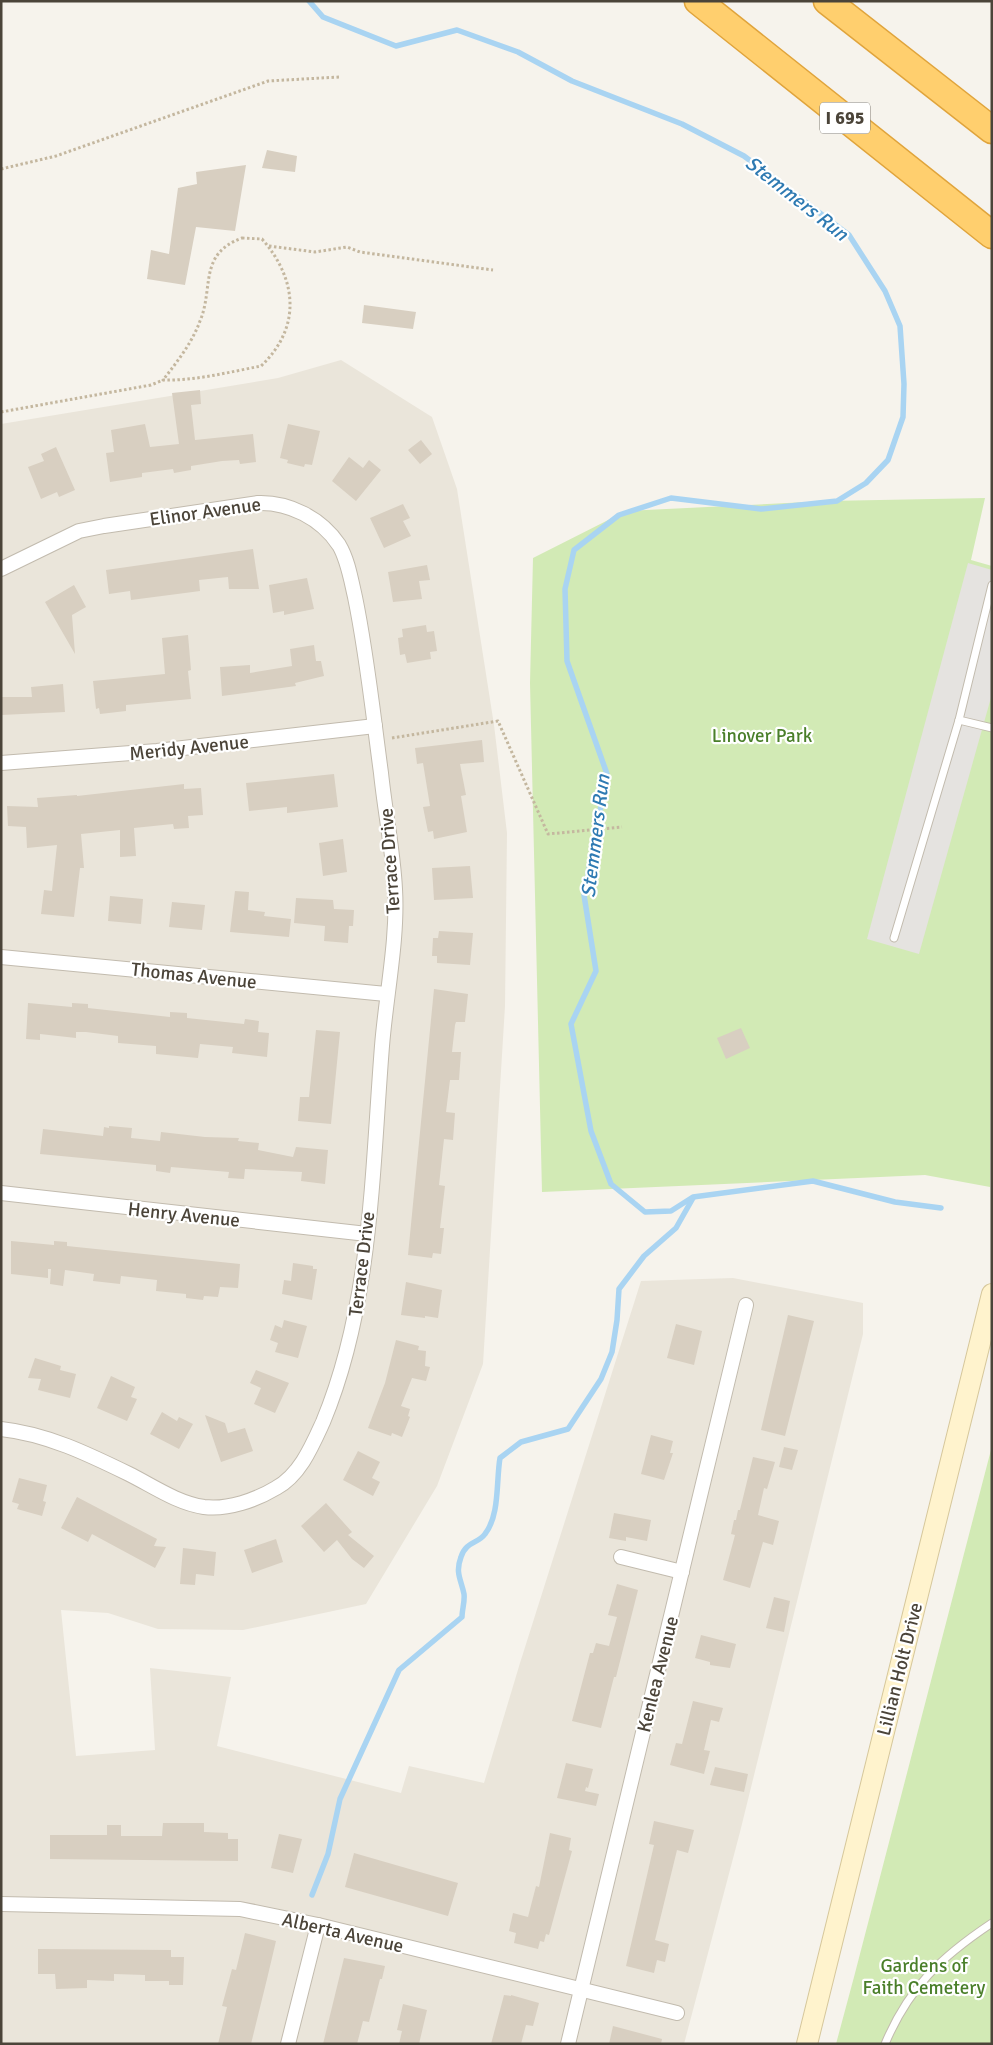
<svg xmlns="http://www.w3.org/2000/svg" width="993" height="2045" font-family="Signika,sans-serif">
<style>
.residential{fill:#eae5da}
.green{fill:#d2eab5}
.parking{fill:#e5e3e0}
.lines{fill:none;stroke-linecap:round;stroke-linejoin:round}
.stream{stroke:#a9d4f2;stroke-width:5.5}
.building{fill:#d8cfc1}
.service-casing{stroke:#c2bbae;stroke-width:9}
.minor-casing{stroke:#c2bbae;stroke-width:16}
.secondary-casing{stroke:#d6c79b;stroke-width:22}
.motorway-casing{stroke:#e0a43c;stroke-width:29}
.path{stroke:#c4b79f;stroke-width:3;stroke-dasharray:2.5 2.5;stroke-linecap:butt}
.service{stroke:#fff;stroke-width:7}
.minor{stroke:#fff;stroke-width:14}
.secondary{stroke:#fff3cd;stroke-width:20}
.motorway{stroke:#ffcf6e;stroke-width:26}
.labels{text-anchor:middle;stroke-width:4.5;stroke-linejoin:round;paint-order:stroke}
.shield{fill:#fff;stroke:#817c74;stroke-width:1}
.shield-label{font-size:18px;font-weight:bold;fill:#4b4439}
.street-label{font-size:19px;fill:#4b4439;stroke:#fff}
.park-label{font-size:19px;fill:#4a7f2a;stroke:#fff}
.water-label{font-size:20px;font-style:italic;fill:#2e7ab2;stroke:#fff}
</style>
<rect width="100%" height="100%" fill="#f6f3ec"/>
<!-- residential -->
<polygon class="residential" points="341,360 432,417 457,489 494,725 507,833 505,1006 483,1364 437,1486 366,1604 243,1630 158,1629 108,1613 61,1610 76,1756 155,1750 150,1668 231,1677 217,1746 401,1793 409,1766 484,1783 520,1663 641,1281 733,1278 863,1303 863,1334 740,1832 684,2044 1,2044 1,424 278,378"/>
<!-- green -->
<g class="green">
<polygon points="985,498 971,560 992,566 990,1187 925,1175 542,1192 530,683 533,558 626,511 827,501"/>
<polygon points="992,1446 992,2044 836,2044 854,1977"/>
</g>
<!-- parking -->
<polygon class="parking" points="968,563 992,570 992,694 919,954 867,939"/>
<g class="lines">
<!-- stream -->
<g class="stream">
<polyline points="309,1 323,17 396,46 457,30 518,52 572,81 682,124 744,156 849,235 885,291 900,326 904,384 903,417 888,460 866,483 837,501 761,509 671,498 619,515 574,550 565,589 567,661 607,774 584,895 596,971 571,1024 591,1131 611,1184 645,1212 671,1211 693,1197 813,1181 895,1202 941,1208"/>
<path d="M312,1895L328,1854L340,1799L399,1670L462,1617C462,1610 465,1601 464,1594C461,1579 455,1573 461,1557C466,1541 478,1544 485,1534C500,1515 496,1481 500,1458L521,1442L568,1429L601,1379L612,1352L617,1320L619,1289L644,1256L676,1228L693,1198"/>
</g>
</g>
<!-- building -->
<g class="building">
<polygon points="267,150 297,156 295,172 262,168"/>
<polygon points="246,165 235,231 196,227 185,285 147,279 151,250 169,254 178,188 197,184 196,172"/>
<polygon points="364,305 416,312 413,329 362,323"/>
<polygon points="200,390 201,404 191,405 195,440 253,434 256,462 240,464 239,460 222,461 191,466 191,470 174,473 173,469 142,473 142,477 110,482 106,453 114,452 111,430 145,424 150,447 179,444 172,393"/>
<polygon points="288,424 320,431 312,465 305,464 304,467 287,463 288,460 280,458"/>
<polygon points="421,440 432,454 420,464 408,450"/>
<polygon points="56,447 75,490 59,497 57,492 41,499 28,467 44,461 41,454"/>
<polygon points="349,457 363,468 369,460 381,470 356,501 332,481"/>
<polygon points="403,504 410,518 403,521 411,536 384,548 370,518"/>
<polygon points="253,549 259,589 229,589 228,577 199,580 200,591 185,593 131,600 130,591 109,594 106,570"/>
<polygon points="427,565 430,580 419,581 422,599 393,602 388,572"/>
<polygon points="307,578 314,609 284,615 284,611 273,613 269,585"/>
<polygon points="74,585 86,607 72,615 75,654 45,602"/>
<polygon points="426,625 427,632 434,631 437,651 430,652 431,659 407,663 405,654 400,655 398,638 403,637 402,629"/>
<polygon points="188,635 191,670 188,671 191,699 126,705 126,711 100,714 99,708 96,709 93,681 165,674 162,638"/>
<polygon points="314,645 316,661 321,661 324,676 295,683 296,686 222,696 220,667 250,665 250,673 292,666 290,649"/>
<polygon points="63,684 65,712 1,715 1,697 32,697 31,687"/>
<polygon points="482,740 484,762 460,764 466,795 461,796 467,832 434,839 433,831 428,832 423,807 430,806 423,763 417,764 415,748"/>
<polygon points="334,774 338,807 287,813 287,807 249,811 246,783"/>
<polygon points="184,784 184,789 201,788 203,815 188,816 189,828 174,829 173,824 134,828 136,856 120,857 120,830 81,834 84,868 80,868 74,917 41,914 44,890 52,891 57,845 27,848 26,827 8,826 7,806 38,807 37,798 77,795 77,796"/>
<polygon points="343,839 347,872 323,876 319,843"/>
<polygon points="470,866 473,898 434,900 432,868"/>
<polygon points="235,891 249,892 248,910 265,912 264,916 291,919 289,937 230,932"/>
<polygon points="110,896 143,899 141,924 108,921"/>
<polygon points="296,898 333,900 334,909 354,910 353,926 349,926 348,943 324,941 325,926 294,923"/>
<polygon points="172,902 205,905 202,930 169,927"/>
<polygon points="439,931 473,933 470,965 437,963 437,956 432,956 433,938 438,938"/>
<polygon points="434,989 468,994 465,1022 456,1022 455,1025 452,1052 461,1052 459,1080 450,1080 446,1112 455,1113 453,1140 444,1139 439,1185 445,1186 440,1228 444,1228 441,1254 433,1253 432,1258 408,1255"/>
<polygon points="28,1003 72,1007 72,1003 88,1004 88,1008 170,1017 170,1012 187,1013 187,1018 244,1024 245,1019 259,1021 258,1032 269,1033 267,1057 232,1053 233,1047 200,1044 198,1058 156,1054 156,1046 118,1043 118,1036 86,1032 76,1032 76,1038 40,1034 40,1040 26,1039"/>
<polygon points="741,1028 750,1048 726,1059 717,1038"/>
<polygon points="316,1030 340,1032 331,1124 298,1121 300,1097 309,1097"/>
<polygon points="109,1126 132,1128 131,1138 160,1141 161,1132 205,1137 239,1138 238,1141 259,1143 258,1150 293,1157 296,1147 328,1150 325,1184 301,1181 302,1172 245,1169 244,1179 228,1178 229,1172 171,1167 170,1173 156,1171 156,1165 40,1154 43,1129 103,1136 104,1127 109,1128"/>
<polygon points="11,1241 54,1245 54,1241 67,1242 67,1246 240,1264 238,1288 220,1287 218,1297 204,1296 203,1300 186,1298 186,1294 156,1291 157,1280 121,1276 120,1284 93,1281 94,1274 65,1270 63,1286 50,1284 51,1269 48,1269 48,1278 11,1274"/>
<polygon points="293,1263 313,1266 313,1269 317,1269 312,1300 282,1294 284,1280 291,1281"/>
<polygon points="406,1282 442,1290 438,1318 425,1316 425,1318 401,1315"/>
<polygon points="788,1315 814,1321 785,1436 761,1430"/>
<polygon points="284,1320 307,1326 298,1358 275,1352 278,1343 270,1340 275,1325 282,1328"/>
<polygon points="676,1324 702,1331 694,1365 667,1358"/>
<polygon points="396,1340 419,1346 418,1350 426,1351 425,1366 430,1367 426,1381 412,1378 401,1406 410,1409 408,1416 410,1417 402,1437 392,1433 391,1436 368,1428 385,1383"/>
<polygon points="35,1358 61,1366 60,1370 76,1374 70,1398 38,1390 41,1379 28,1378"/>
<polygon points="256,1370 289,1383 275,1413 254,1404 261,1388 250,1383"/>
<polygon points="111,1376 135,1387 131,1397 137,1399 127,1421 97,1408"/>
<polygon points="162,1412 177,1421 179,1417 193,1424 179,1449 150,1434"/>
<polygon points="205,1415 225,1423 228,1433 245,1428 253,1451 221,1462"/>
<polygon points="651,1435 673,1441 670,1453 673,1453 664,1480 641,1474"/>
<polygon points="784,1447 798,1450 792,1470 779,1467"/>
<polygon points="358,1451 380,1462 372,1478 380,1482 373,1496 343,1480"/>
<polygon points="753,1457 775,1462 767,1489 764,1488 758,1515 779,1521 773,1545 763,1542 750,1588 723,1580 735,1535 731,1534 734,1520 736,1520 738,1510 740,1510"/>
<polygon points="19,1478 47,1485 43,1501 46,1502 42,1516 17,1509 19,1504 12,1502"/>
<polygon points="77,1497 157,1539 154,1546 166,1547 155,1568 92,1534 88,1542 61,1528"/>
<polygon points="326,1503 352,1532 348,1535 374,1556 364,1568 352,1559 337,1540 324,1552 301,1526"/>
<polygon points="614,1513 651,1520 647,1541 626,1537 626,1541 609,1538"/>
<polygon points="276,1539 283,1562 252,1573 244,1550"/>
<polygon points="183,1548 216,1552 214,1576 196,1574 195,1585 180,1584"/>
<polygon points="617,1584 638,1590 616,1677 614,1677 601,1728 572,1721 590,1653 593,1653 596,1643 609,1646 617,1617 608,1615"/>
<polygon points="774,1597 790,1601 784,1632 766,1628"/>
<polygon points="701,1635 736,1644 730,1668 710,1665 710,1662 695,1658"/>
<polygon points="693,1701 723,1708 719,1722 711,1720 704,1750 710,1751 704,1774 670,1765 676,1743 682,1744"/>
<polygon points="566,1763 593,1769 588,1788 586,1787 585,1791 599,1794 596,1806 557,1798"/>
<polygon points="715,1767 748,1774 744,1792 710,1785"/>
<polygon points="654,1821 694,1830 688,1853 677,1850 655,1940 669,1944 665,1962 657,1960 654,1973 626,1966 654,1845 649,1844"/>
<polygon points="163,1823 204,1823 204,1832 228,1833 228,1839 238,1839 238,1861 50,1859 50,1835 107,1835 107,1825 121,1825 121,1836 162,1836"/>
<polygon points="550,1833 571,1838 569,1850 572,1851 549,1935 546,1934 544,1942 540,1941 538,1949 514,1943 516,1933 509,1931 513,1913 528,1917 536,1886 539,1887"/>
<polygon points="279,1834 302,1839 293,1873 271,1868"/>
<polygon points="354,1853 458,1883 448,1916 345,1887"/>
<polygon points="245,1933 276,1941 267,1979 251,2044 218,2044 227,2007 222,2006 232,1969 236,1970"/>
<polygon points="38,1949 171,1950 171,1957 184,1957 183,1985 169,1985 169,1981 145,1981 145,1975 114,1974 114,1981 87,1980 87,1988 56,1989 55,1974 38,1974"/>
<polygon points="344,1958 385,1966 382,1979 380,1979 369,2022 363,2021 357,2044 323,2044"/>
<polygon points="504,1995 511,1996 511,1995 539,2003 533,2026 526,2025 521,2044 491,2044"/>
<polygon points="403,2004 427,2010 419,2044 399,2044 402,2031 397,2030"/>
<polygon points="613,2026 662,2039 661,2044 609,2044"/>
</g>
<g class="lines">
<!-- service casing -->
<g class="service-casing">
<g id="service">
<polyline points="959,720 992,728"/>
<polyline points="894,938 959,720 992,585"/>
<path d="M885,2044C909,1987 941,1957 992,1923"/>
</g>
</g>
<!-- minor casing -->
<g class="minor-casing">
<g id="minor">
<path d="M1,569L79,531L104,526L258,503C289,502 321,518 339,545C348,560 351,580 355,597C367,655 373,714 381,773C385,812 393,850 395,889C398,939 386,995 382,1046C372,1171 372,1304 323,1422C312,1446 300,1475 276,1488C256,1500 228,1510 204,1507C177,1503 153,1486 129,1474C88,1454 47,1434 1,1429"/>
<polyline points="1,763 157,751 375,726"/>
<polyline points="1,957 386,994"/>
<polyline points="1,1193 367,1234"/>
<polyline points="621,1557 682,1572"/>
<polyline points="1,1904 240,1909 318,1925 677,2013"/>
<polyline points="288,2044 318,1925"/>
<polyline points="568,2044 746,1305"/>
</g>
</g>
<!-- secondary casing -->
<g class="secondary-casing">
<polyline id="secondary" points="807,2044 992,1294"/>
</g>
<!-- motorway casing -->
<g class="motorway-casing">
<g id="motorway">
<polyline points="698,1 992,235"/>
<polyline points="827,1 992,130"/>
</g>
</g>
<!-- path -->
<g class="path">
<polyline points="1,169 56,156 268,81 339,77"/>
<path d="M242,238L262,239C297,279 302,327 261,366C230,372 194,381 163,380C177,362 192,343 200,321C214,288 198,254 242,238Z"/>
<polyline points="269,246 315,252 347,247 360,252 493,270"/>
<polyline points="1,412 151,385 163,380"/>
<polyline points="392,738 498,721 548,834 622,827"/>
</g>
<!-- service -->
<use href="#service" class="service"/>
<!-- minor -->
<use href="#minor" class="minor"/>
<!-- secondary -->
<use href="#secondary" class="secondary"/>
<!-- motorway -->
<use href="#motorway" class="motorway"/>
</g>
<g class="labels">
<!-- shield labels -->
<rect class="shield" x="820" y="102.5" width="50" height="31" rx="4"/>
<g class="shield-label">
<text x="845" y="124">I 695</text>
</g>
<!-- street labels -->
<g class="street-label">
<text transform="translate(205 511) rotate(-8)" y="7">Elinor Avenue</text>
<text transform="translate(189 747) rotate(-6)" y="7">Meridy Avenue</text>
<text transform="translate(389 861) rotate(-94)" y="7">Terrace Drive</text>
<text transform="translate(194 975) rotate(6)" y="7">Thomas Avenue</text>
<text transform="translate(184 1214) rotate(6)" y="7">Henry Avenue</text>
<text transform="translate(361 1264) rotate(-83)" y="7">Terrace Drive</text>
<text transform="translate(899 1669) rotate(-76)" y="7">Lillian Holt Drive</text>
<text transform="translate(657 1674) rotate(-76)" y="7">Kenlea Avenue</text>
<text transform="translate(343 1932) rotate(13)" y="7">Alberta Avenue</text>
</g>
<!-- park labels -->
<g class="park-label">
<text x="762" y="742">Linover Park</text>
<text x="924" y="1972">Gardens of<tspan x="924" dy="22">Faith Cemetery</tspan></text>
</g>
<!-- water labels -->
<g class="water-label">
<text transform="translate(797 198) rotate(38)" y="7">Stemmers Run</text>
<text transform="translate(595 836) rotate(-83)" y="7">Stemmers Run</text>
</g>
</g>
<!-- border -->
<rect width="993" height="2045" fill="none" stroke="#4b4439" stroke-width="5"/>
</svg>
